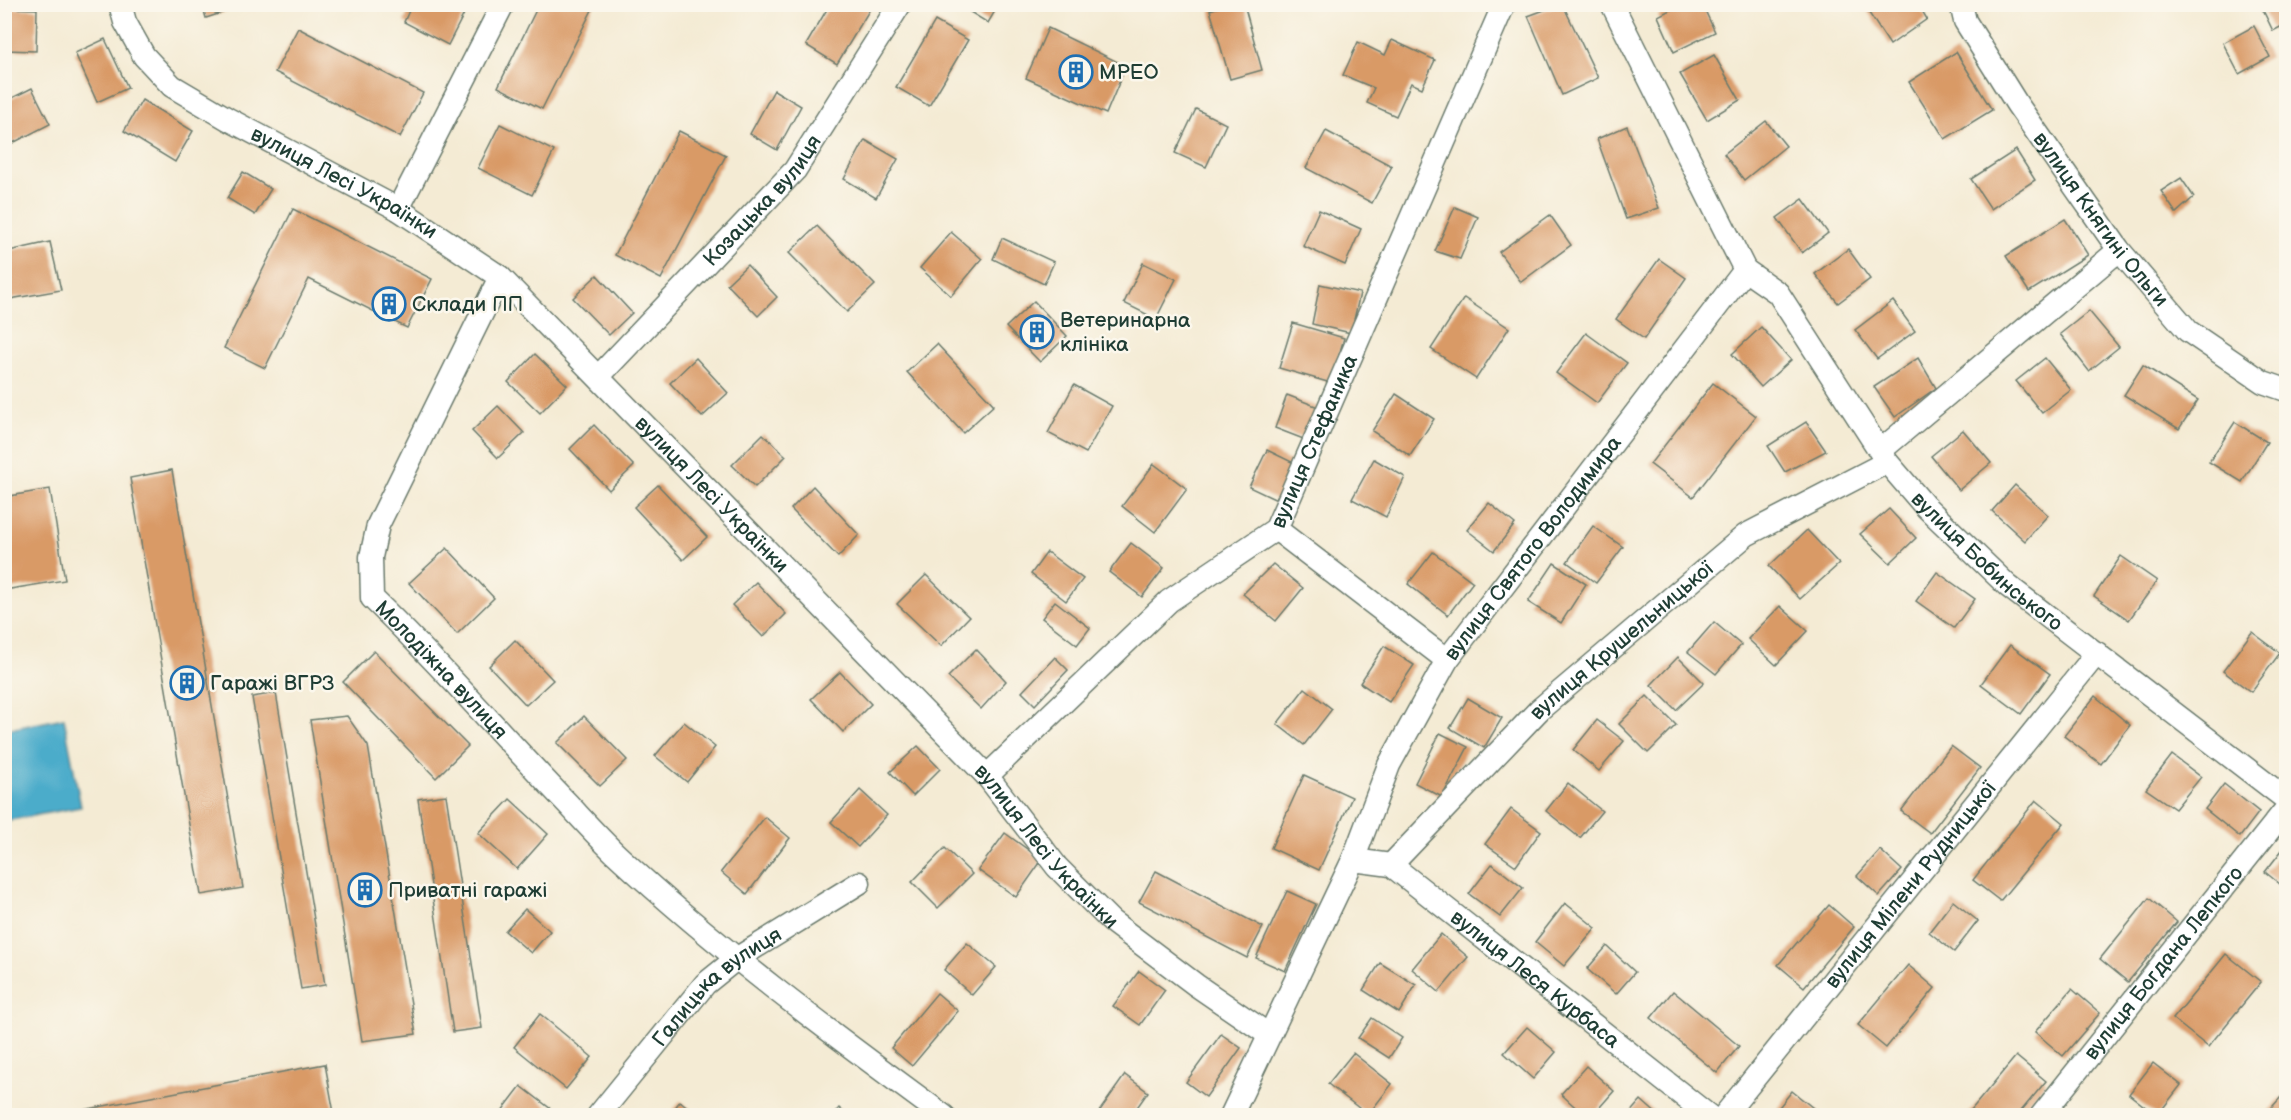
<svg xmlns="http://www.w3.org/2000/svg" width="2291" height="1120" font-family="'Balsamiq Sans',sans-serif">
<style>
.water{fill:#4bacca;stroke:#35747f;stroke-width:1.5}
.building{fill:#d99a66}
.lines{fill:none;stroke-linecap:round;stroke-linejoin:round}
.minor-casing{stroke:#6a7a6c;stroke-width:25}
.minor{stroke:#fff;stroke-width:22}
.labels{text-anchor:middle;stroke-width:5;stroke-linejoin:round;paint-order:stroke}
.poi-label{font-size:21px;fill:#1f3d34;stroke:#fbf7ec;text-anchor:start}
.street-label{font-size:21px;fill:#1f3d34;stroke:#fbf7ec}
</style>
<rect width="100%" height="100%" fill="#fbf7ec"/>
<filter id="ink" filterUnits="userSpaceOnUse"><feTurbulence type="fractalNoise" baseFrequency=".0167" numOctaves="2"/><feDisplacementMap in="SourceGraphic" scale="12" xChannelSelector="R" yChannelSelector="G"/><feConvolveMatrix kernelMatrix="1 2 1 2 8 2 1 2 1" color-interpolation-filters="sRGB"/></filter>
<filter id="wash" filterUnits="userSpaceOnUse"><feTurbulence type="fractalNoise" baseFrequency=".008" numOctaves="4" result="noise"/><feDisplacementMap in="SourceGraphic" scale="24" xChannelSelector="R" yChannelSelector="G"/><feGaussianBlur stdDeviation="1.35" result="paint"/><feColorMatrix in="noise" values="0 0 0 0 0 0 0 0 0 0 0 0 0 0 0 0 0 1.4 0 .05"/><feComposite in="paint" operator="in"/></filter>
<g filter="url(#wash)">
<rect width="100%" height="100%" fill="#f4ebd4"/>
<!-- water -->
<polygon class="water" points="64,718 81,807 5,821 5,730"/>
<g id="blocks">
<!-- building -->
<g class="building">
<polygon points="202,4 246,4 246,5 206,18"/>
<polygon points="412,4 469,4 448,45 404,22"/>
<polygon points="539,4 595,4 542,109 498,87"/>
<polygon points="830,4 873,4 837,64 806,45"/>
<polygon points="957,4 999,4 988,23"/>
<polygon points="1228,4 1244,4 1262,70 1230,79 1210,10"/>
<polygon points="1682,4 1702,4 1715,32 1674,52 1658,16"/>
<polygon points="1863,4 1918,4 1927,19 1890,45"/>
<polygon points="2260,4 2286,4 2286,24 2273,31"/>
<polygon points="1558,5 1563,5 1598,78 1562,95 1528,16"/>
<polygon points="5,8 37,9 36,51 5,50"/>
<polygon points="935,21 968,40 929,106 896,87"/>
<polygon points="2254,26 2270,57 2239,74 2223,43"/>
<polygon points="298,28 423,93 400,137 275,72"/>
<polygon points="1048,28 1126,66 1106,114 1026,78"/>
<polygon points="105,39 128,88 97,102 75,53"/>
<polygon points="1392,40 1435,60 1422,88 1411,83 1396,116 1367,103 1374,88 1343,75 1358,42 1385,55"/>
<polygon points="1956,52 1992,110 1945,139 1909,82"/>
<polygon points="1714,55 1740,100 1707,120 1680,74"/>
<polygon points="32,88 50,124 7,146 4,141 4,102"/>
<polygon points="774,90 801,106 777,150 750,134"/>
<polygon points="142,100 193,131 175,162 124,131"/>
<polygon points="1196,109 1226,124 1206,167 1175,153"/>
<polygon points="1766,121 1786,146 1744,180 1724,154"/>
<polygon points="500,124 554,151 532,195 478,168"/>
<polygon points="1627,126 1659,208 1626,219 1597,139"/>
<polygon points="679,131 726,155 661,279 615,255"/>
<polygon points="1326,131 1392,166 1372,203 1306,168"/>
<polygon points="865,140 898,159 876,198 844,179"/>
<polygon points="2016,150 2035,180 1991,209 1971,179"/>
<polygon points="243,172 271,189 255,215 227,198"/>
<polygon points="2181,178 2194,197 2176,213 2161,191"/>
<polygon points="1803,199 1828,233 1802,253 1777,218"/>
<polygon points="1455,207 1478,217 1460,259 1435,251"/>
<polygon points="293,209 432,279 407,328 309,279 265,368 224,348"/>
<polygon points="1319,210 1361,229 1345,265 1303,246"/>
<polygon points="1550,215 1571,245 1521,282 1499,252"/>
<polygon points="2065,219 2088,255 2029,292 2006,256"/>
<polygon points="817,226 875,285 847,312 789,253"/>
<polygon points="951,232 982,259 951,296 920,268"/>
<polygon points="1002,238 1054,262 1044,284 993,259"/>
<polygon points="50,242 61,290 4,300 4,252"/>
<polygon points="1848,249 1870,279 1838,303 1815,274"/>
<polygon points="1659,259 1686,278 1644,339 1616,319"/>
<polygon points="1143,263 1176,279 1156,319 1124,303"/>
<polygon points="747,265 777,297 758,316 727,284"/>
<polygon points="597,275 632,313 609,335 573,298"/>
<polygon points="1320,284 1360,293 1351,333 1312,324"/>
<polygon points="1464,298 1509,328 1476,379 1431,349"/>
<polygon points="1034,301 1067,336 1040,362 1006,327"/>
<polygon points="1893,301 1915,331 1877,359 1855,330"/>
<polygon points="2089,311 2119,347 2089,371 2060,334"/>
<polygon points="1293,323 1344,338 1331,383 1279,368"/>
<polygon points="1761,327 1791,360 1761,387 1732,354"/>
<polygon points="1586,333 1627,363 1597,403 1556,373"/>
<polygon points="937,344 994,405 963,433 907,372"/>
<polygon points="535,354 567,385 540,413 508,382"/>
<polygon points="696,358 728,393 702,417 670,383"/>
<polygon points="1918,358 1936,388 1895,417 1874,387"/>
<polygon points="2045,358 2071,390 2042,413 2016,381"/>
<polygon points="2143,365 2198,400 2179,429 2124,395"/>
<polygon points="1713,383 1756,416 1693,497 1650,464"/>
<polygon points="1074,385 1112,406 1086,453 1048,433"/>
<polygon points="1396,394 1434,419 1410,456 1372,431"/>
<polygon points="1287,395 1318,407 1306,440 1275,428"/>
<polygon points="498,406 524,433 498,458 472,431"/>
<polygon points="1806,422 1826,451 1785,472 1768,446"/>
<polygon points="2235,422 2267,442 2242,482 2209,462"/>
<polygon points="594,425 634,466 609,490 570,449"/>
<polygon points="1963,430 1991,463 1959,490 1931,456"/>
<polygon points="763,434 786,456 755,487 732,465"/>
<polygon points="1267,450 1298,465 1281,502 1249,487"/>
<polygon points="1374,459 1405,477 1386,517 1352,499"/>
<polygon points="1154,464 1187,489 1155,532 1122,506"/>
<polygon points="172,470 243,888 201,895 130,478"/>
<polygon points="658,485 707,537 683,560 634,507"/>
<polygon points="2015,485 2048,515 2025,541 1992,511"/>
<polygon points="813,486 859,535 838,557 791,509"/>
<polygon points="50,489 65,580 4,590 4,497"/>
<polygon points="1489,503 1515,524 1494,551 1467,530"/>
<polygon points="1889,509 1916,538 1890,563 1860,534"/>
<polygon points="1593,526 1623,547 1596,583 1567,562"/>
<polygon points="1807,530 1839,564 1800,599 1769,566"/>
<polygon points="1131,543 1164,568 1142,597 1109,572"/>
<polygon points="447,548 494,598 457,634 409,583"/>
<polygon points="1047,552 1083,579 1066,601 1031,574"/>
<polygon points="1433,552 1473,582 1448,615 1408,584"/>
<polygon points="2121,556 2157,581 2129,620 2094,596"/>
<polygon points="1554,563 1586,584 1561,623 1528,602"/>
<polygon points="1273,564 1303,588 1276,621 1243,594"/>
<polygon points="1937,572 1975,599 1954,628 1916,601"/>
<polygon points="926,575 969,617 941,646 897,604"/>
<polygon points="756,582 786,614 763,637 732,605"/>
<polygon points="1055,601 1090,628 1077,645 1042,618"/>
<polygon points="1780,606 1808,631 1776,665 1748,639"/>
<polygon points="1714,622 1741,645 1716,674 1688,652"/>
<polygon points="2252,632 2280,653 2251,692 2223,671"/>
<polygon points="515,640 553,680 526,705 489,666"/>
<polygon points="2010,645 2050,674 2021,714 1981,684"/>
<polygon points="1384,646 1414,665 1389,702 1360,683"/>
<polygon points="976,649 1006,681 981,709 948,677"/>
<polygon points="374,651 468,746 436,778 343,682"/>
<polygon points="1055,657 1068,670 1035,705 1022,692"/>
<polygon points="1678,657 1704,683 1676,710 1651,685"/>
<polygon points="840,672 871,704 843,732 811,699"/>
<polygon points="1305,688 1332,709 1304,745 1277,724"/>
<polygon points="276,693 325,985 301,989 252,697"/>
<polygon points="1647,696 1676,725 1648,753 1619,724"/>
<polygon points="2095,696 2130,725 2101,764 2064,736"/>
<polygon points="1468,698 1502,718 1484,748 1450,728"/>
<polygon points="347,716 368,746 416,1034 362,1041 310,720"/>
<polygon points="584,716 627,760 600,786 557,743"/>
<polygon points="1597,720 1624,741 1599,771 1573,750"/>
<polygon points="684,722 715,747 687,782 655,756"/>
<polygon points="1440,733 1468,747 1442,797 1415,783"/>
<polygon points="918,746 940,769 913,796 890,772"/>
<polygon points="1951,746 1980,768 1930,833 1901,811"/>
<polygon points="2172,755 2201,777 2175,809 2146,789"/>
<polygon points="1304,775 1352,797 1319,870 1271,848"/>
<polygon points="1568,783 1602,811 1580,838 1546,811"/>
<polygon points="2224,784 2259,812 2240,837 2205,809"/>
<polygon points="860,790 887,815 858,847 831,822"/>
<polygon points="446,795 482,1028 453,1032 418,799"/>
<polygon points="510,799 548,834 517,869 478,833"/>
<polygon points="2036,800 2064,823 2000,901 1973,880"/>
<polygon points="1511,809 1541,831 1516,866 1485,844"/>
<polygon points="765,817 790,838 747,894 721,872"/>
<polygon points="1005,833 1042,860 1016,897 978,870"/>
<polygon points="2286,845 2286,889 2265,872"/>
<polygon points="945,848 972,874 938,908 912,882"/>
<polygon points="1880,850 1902,870 1879,896 1857,876"/>
<polygon points="1492,864 1523,888 1500,917 1469,894"/>
<polygon points="1156,871 1263,927 1247,958 1139,902"/>
<polygon points="1287,891 1316,904 1285,971 1256,958"/>
<polygon points="2149,898 2177,922 2128,982 2100,959"/>
<polygon points="1953,901 1978,921 1954,952 1929,932"/>
<polygon points="1565,903 1596,928 1564,966 1535,942"/>
<polygon points="1829,905 1854,927 1804,987 1778,965"/>
<polygon points="525,909 550,931 531,953 505,931"/>
<polygon points="1441,934 1468,957 1439,992 1412,969"/>
<polygon points="967,943 996,967 972,995 944,970"/>
<polygon points="1607,946 1635,972 1616,994 1587,969"/>
<polygon points="2226,954 2261,982 2208,1047 2173,1019"/>
<polygon points="1380,963 1416,985 1399,1013 1363,990"/>
<polygon points="1908,965 1935,988 1886,1048 1858,1025"/>
<polygon points="1139,971 1165,990 1140,1025 1113,1006"/>
<polygon points="2072,989 2100,1013 2063,1056 2035,1032"/>
<polygon points="1673,991 1739,1046 1717,1073 1651,1018"/>
<polygon points="937,993 958,1011 912,1066 891,1048"/>
<polygon points="540,1014 592,1057 566,1089 514,1047"/>
<polygon points="1372,1018 1402,1038 1389,1058 1358,1038"/>
<polygon points="1527,1027 1556,1052 1533,1079 1504,1053"/>
<polygon points="1221,1034 1241,1048 1206,1097 1186,1082"/>
<polygon points="1353,1053 1392,1084 1368,1115 1328,1084"/>
<polygon points="2016,1056 2046,1081 2017,1116 1966,1116"/>
<polygon points="2153,1063 2181,1085 2157,1116 2129,1094"/>
<polygon points="325,1064 334,1113 320,1116 51,1116"/>
<polygon points="1586,1066 1614,1091 1592,1116 1585,1116 1561,1094"/>
<polygon points="1125,1075 1148,1092 1131,1116 1096,1116"/>
<polygon points="521,1086 556,1113 554,1116 498,1116"/>
<polygon points="1792,1091 1823,1116 1772,1116"/>
<polygon points="2281,1097 2286,1101 2286,1116 2264,1116"/>
<polygon points="1641,1100 1659,1116 1627,1116"/>
<polygon points="680,1101 699,1116 669,1116"/>
<polygon points="839,1108 848,1116 832,1116"/>
</g>
</g>
</g>
<g filter="url(#ink)">
<use href="#blocks" fill-opacity="0" stroke="#6a7a6c" stroke-width="1.5"/>
<g class="lines">
<!-- minor casing -->
<g class="minor-casing">
<g id="minor">
<path id="s1" d="M120,4L125,22L144,56L172,86L228,119L398,209L500,277L987,776L1057,867L1111,921L1196,985L1269,1035"/>
<path id="s2" d="M1612,4L1745,270L1778,293L1887,462L1924,505L2008,586L2286,799"/>
<path id="s3" d="M1961,4L1965,21L2017,104L2119,250L2188,331L2263,382L2286,390"/>
<polyline points="398,209 503,4"/>
<path id="s4" d="M500,277L378,525L371,557L372,598C440,663 501,735 567,803C583,820 599,838 617,855C719,950 831,1033 944,1116"/>
<path id="s5" d="M599,376L795,170L900,4"/>
<polyline points="1880,451 2119,250"/>
<polyline points="1276,529 1447,660"/>
<path id="s6" d="M987,776L1169,601L1276,529L1504,4"/>
<path id="s7" d="M1353,860L1391,865L1709,1116"/>
<path id="s8" d="M1391,865L1539,710L1746,535L1887,462"/>
<path id="s9" d="M598,1116L705,984L736,959L859,883"/>
<path id="s10" d="M1231,1116L1353,860L1389,765L1447,660L1745,270"/>
<path id="s11" d="M1724,1116L2097,653"/>
<path id="s12" d="M2041,1116L2286,809"/>
</g>
</g>
<!-- minor -->
<use href="#minor" class="minor"/>
</g>
</g>
<!-- icons -->
<defs>
<g id="building-ring" transform="scale(1.725)"><circle r="9.5" fill="#fbf7ec" stroke="#1f6fb2" stroke-width="1.5"/><path d="M-4-6H4V6H1V3H-1V6H-4ZM-2.5-4.3h1.7v1.8h-1.7ZM.8-4.3h1.7v1.8H.8ZM-2.5-1h1.7V.8h-1.7ZM.8-1h1.7V.8H.8Z" fill="#1f6fb2"/></g>
</defs>
<g fill-rule="evenodd">
<use href="#building-ring" x="1076" y="72"/>
<use href="#building-ring" x="389" y="304"/>
<use href="#building-ring" x="1037" y="332"/>
<use href="#building-ring" x="187" y="683"/>
<use href="#building-ring" x="365" y="890"/>
</g>
<g class="labels">
<!-- poi labels -->
<g class="poi-label">
<text x="1099" y="79">МРЕО</text>
<text x="412" y="311">Склади ПП</text>
<text x="1060" y="327">Ветеринарна<tspan x="1060" dy="24">клініка</tspan></text>
<text x="210" y="690">Гаражі ВГРЗ</text>
<text x="388" y="897">Приватні гаражі</text>
</g>
<!-- street labels -->
<g class="street-label">
<text dy="7" stroke="none"><textPath href="#s1" startOffset="296">вулиця Лесі Українки</textPath></text>
<text dy="7" stroke="none"><textPath href="#s5" startOffset="240">Козацька вулиця</textPath></text>
<text dy="7" stroke="none"><textPath href="#s3" startOffset="258">вулиця Княгині Ольги</textPath></text>
<text dy="7" stroke="none"><textPath href="#s6" startOffset="477">вулиця Стефаника</textPath></text>
<text dy="7" stroke="none"><textPath href="#s1" startOffset="782">вулиця Лесі Українки</textPath></text>
<text dy="7" stroke="none"><textPath href="#s10" startOffset="646">вулиця Святого Володимира</textPath></text>
<text dy="7" stroke="none"><textPath href="#s2" startOffset="680">вулиця Бобинського</textPath></text>
<text dy="7" stroke="none"><textPath href="#s8" startOffset="322">вулиця Крушельницької</textPath></text>
<text dy="7" stroke="none"><textPath href="#s4" startOffset="450">Молодіжна вулиця</textPath></text>
<text dy="7" stroke="none"><textPath href="#s1" startOffset="1268">вулиця Лесі Українки</textPath></text>
<text dy="7" stroke="none"><textPath href="#s11" startOffset="297">вулиця Мілени Рудницької</textPath></text>
<text dy="7" stroke="none"><textPath href="#s12" startOffset="196">вулиця Богдана Лепкого</textPath></text>
<text dy="7" stroke="none"><textPath href="#s7" startOffset="222">вулиця Леся Курбаса</textPath></text>
<text dy="7" stroke="none"><textPath href="#s9" startOffset="177">Галицька вулиця</textPath></text>
</g>
</g>
<!-- margin -->
<rect width="2291" height="1120" fill="none" stroke="#fbf7ec" stroke-width="24"/>
</svg>
